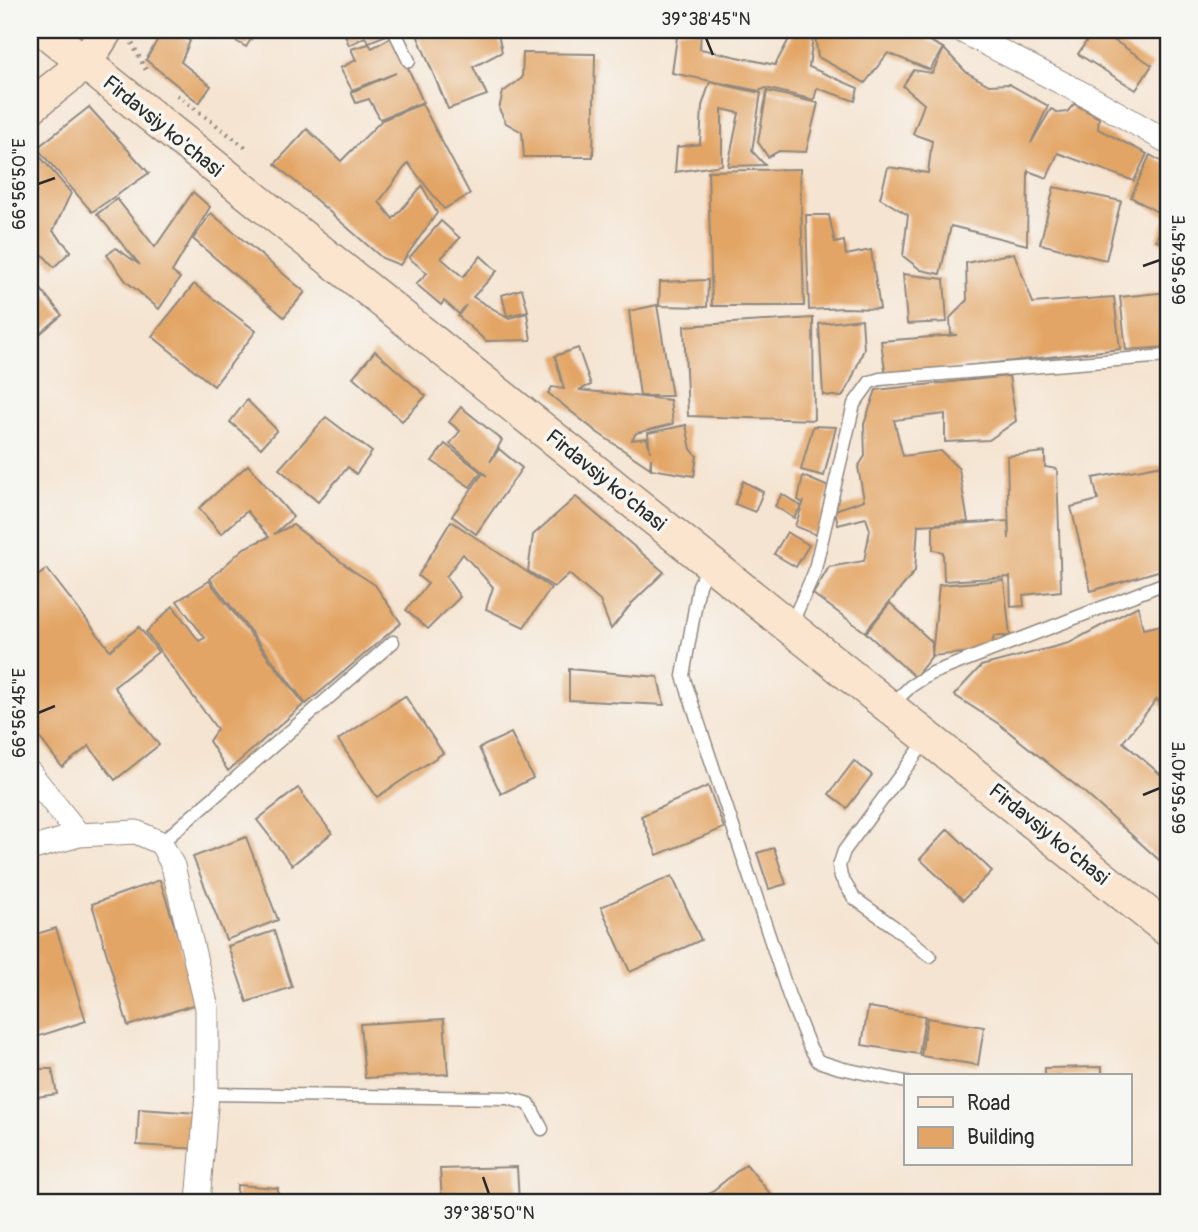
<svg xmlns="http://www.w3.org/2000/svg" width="1198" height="1232" font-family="Pangolin,sans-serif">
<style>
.building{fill:#e3a565}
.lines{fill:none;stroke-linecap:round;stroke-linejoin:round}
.lane-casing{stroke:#90887e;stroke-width:15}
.street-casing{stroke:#90887e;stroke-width:25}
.secondary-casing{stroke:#90887e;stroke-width:36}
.path{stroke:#90887e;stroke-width:4.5;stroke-dasharray:2 5;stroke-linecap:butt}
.lane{stroke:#fff;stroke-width:12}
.street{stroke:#fff;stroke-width:23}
.secondary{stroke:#fce5cf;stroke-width:33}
.ticks{fill:none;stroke:#2b2b2b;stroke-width:2.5}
.labels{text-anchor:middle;stroke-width:7;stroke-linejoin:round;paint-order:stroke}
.street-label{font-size:21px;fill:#2b2b2b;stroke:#f6f6f2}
.neatline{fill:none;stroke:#2b2b2b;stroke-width:2.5}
.ticks-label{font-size:18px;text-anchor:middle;fill:#2b2b2b}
</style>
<rect width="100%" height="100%" fill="#f6f6f2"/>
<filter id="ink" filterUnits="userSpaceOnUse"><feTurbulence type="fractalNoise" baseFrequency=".0143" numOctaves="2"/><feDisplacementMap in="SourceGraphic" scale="14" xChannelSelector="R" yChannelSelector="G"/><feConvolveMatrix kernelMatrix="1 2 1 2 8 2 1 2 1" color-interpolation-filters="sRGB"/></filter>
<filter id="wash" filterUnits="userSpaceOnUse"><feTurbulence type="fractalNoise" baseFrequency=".00686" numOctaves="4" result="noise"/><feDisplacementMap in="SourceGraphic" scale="28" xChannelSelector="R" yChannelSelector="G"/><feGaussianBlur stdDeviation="1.57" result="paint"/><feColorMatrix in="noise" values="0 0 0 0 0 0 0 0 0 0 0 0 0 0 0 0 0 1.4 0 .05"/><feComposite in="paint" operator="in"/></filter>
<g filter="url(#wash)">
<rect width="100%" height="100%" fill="#f5e4d1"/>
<g id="blocks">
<!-- building -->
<g class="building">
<polygon points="163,30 175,30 190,41 181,62 211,86 199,103 146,60"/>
<polygon points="217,30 257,30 246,47"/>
<polygon points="343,30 387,30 389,34 369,42 365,37 349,45"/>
<polygon points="415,30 497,30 502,52 473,67 487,95 448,109"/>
<polygon points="678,30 701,30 700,49 775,65 794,30 814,30 809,67 858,88 855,101 817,88 814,100 766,88 759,91 672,73"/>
<polygon points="820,30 909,30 943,48 930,70 888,53 865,83 818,57 815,36"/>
<polygon points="1094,30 1098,30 1152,65 1136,90 1078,54"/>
<polygon points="394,36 423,102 380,119 369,99 356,103 351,92 396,73 352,90 340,68 356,60 351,49 369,44 372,48"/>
<polygon points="944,49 966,72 989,85 1009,84 1048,106 1031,143 1051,109 1059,113 1067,112 1074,104 1099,118 1098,129 1147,154 1134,181 1058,153 1047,178 1028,171 1027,245 951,226 940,274 921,270 903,256 908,215 880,198 888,167 928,173 932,141 913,134 924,104 903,86 913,70 932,73"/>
<polygon points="523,53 595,54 593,157 524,157 522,132 506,123 499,109 503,92 522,78"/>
<polygon points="710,82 761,93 752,151 765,165 728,166 739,113 722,109 722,165 675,172 677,147 700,144 702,106"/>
<polygon points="767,91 818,103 806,152 779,151 768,157 758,142"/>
<polygon points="422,104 470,194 444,209 408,163 379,202 393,219 422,186 437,213 400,265 382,258 275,164 307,129 341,161 382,120"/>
<polygon points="89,107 149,173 92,212 37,148"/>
<polygon points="38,154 71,193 53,231 71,251 54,267 30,241 30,163"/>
<polygon points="1150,155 1168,165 1168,246 1156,240 1166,217 1131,197"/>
<polygon points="800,169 804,306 712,306 708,171"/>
<polygon points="1054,187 1121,201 1106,260 1040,244"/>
<polygon points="193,192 210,207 172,272 180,278 159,309 126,281 107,255 116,248 140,265 97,214 117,199 155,247"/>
<polygon points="211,213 305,292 284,317 193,239"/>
<polygon points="806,215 829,215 835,243 844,241 846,255 871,250 880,309 843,308 809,310"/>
<polygon points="441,221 460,238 441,258 463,277 481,256 497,271 473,297 509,318 527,313 531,340 486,341 458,316 466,305 459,314 444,301 441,305 416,284 427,273 409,258"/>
<polygon points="1014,253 1033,303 1114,297 1120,349 967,366 886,377 881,341 957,335 951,334 950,318 967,300 966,263"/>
<polygon points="903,274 944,279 947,322 907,324"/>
<polygon points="30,276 62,315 30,342"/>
<polygon points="708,280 707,307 659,306 660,282"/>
<polygon points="194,284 256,331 214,386 152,336"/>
<polygon points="522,289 528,311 507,316 502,295"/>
<polygon points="1168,292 1168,347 1126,350 1120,297"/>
<polygon points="657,305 672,396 640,396 629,311"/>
<polygon points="813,318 814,420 688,416 684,326"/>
<polygon points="862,319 864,349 851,381 842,397 823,395 819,324"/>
<polygon points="578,348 591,385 579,390 670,400 673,424 636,433 632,440 647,438 650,452 648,433 686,425 691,449 697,456 694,476 651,469 651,458 650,468 598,433 548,393 552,387 564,389 555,356"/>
<polygon points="375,351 426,396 402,421 353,377"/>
<polygon points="1009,376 1016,421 989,440 945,442 945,414 894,420 903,456 941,451 959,469 968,522 918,525 915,571 865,632 813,594 829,567 864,561 870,530 866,518 838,525 835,510 864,500 858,467 865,456 864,424 876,390"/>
<polygon points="247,400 277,430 261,448 230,422"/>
<polygon points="461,407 502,440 490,462 499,449 522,468 476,534 452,516 483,473 487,476 450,444 460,431 449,422"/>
<polygon points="326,417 372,452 356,474 348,467 318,502 279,469"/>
<polygon points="813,426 836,427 824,476 801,470"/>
<polygon points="445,444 481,472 470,487 432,461"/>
<polygon points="1045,452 1045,467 1057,469 1061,591 1023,595 1024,606 1011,607 1010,577 944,581 943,552 933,550 933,525 1008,521 1009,539 1007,456"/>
<polygon points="1168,464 1168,568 1091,591 1071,507 1098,500 1093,478"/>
<polygon points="248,465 293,517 274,534 293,525 352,570 375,585 401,623 306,704 210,579 244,548 269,537 247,511 221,534 199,508"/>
<polygon points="803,476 829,487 817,535 795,526 804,501 803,503 798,500"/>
<polygon points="743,481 763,492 755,512 735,504"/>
<polygon points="782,494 801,506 794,518 775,506"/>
<polygon points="576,497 664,572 632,603 611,629 600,601 569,574 554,587 528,571 533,535"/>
<polygon points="451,521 551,588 524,627 486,609 493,587 463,554 446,577 460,597 428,629 406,610 428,584 418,576"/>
<polygon points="787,532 809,545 796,567 774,554"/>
<polygon points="47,569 110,650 139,627 158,652 114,687 159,745 115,780 89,746 62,767 30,725 30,582"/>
<polygon points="1004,580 1010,636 994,636 991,650 932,656 939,585"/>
<polygon points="209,581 304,704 228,771 209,741 217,729 146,632 173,606 199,641 205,638 177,601"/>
<polygon points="890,603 932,642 931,657 915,677 866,633"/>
<polygon points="1138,606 1143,629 1168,624 1168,714 1157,699 1123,742 1168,781 1168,868 1084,792 999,724 954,695 981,666 1069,643"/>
<polygon points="569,669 658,677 664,705 569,700"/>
<polygon points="405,696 443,753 377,797 338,740"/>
<polygon points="511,733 533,778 501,794 479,748"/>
<polygon points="854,761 872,775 847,808 829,794"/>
<polygon points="708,786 724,828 657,855 641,816"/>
<polygon points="298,788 332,833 292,865 257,820"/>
<polygon points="948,829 992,871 963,900 920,859"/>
<polygon points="246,837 278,920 226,940 193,857"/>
<polygon points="774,848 786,884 769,889 757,853"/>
<polygon points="672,876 701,940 630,972 601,907"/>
<polygon points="160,880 199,1003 128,1026 92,904"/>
<polygon points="56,928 86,1021 30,1039 30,936"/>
<polygon points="274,931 292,987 247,1002 228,946"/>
<polygon points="868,1007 925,1016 919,1054 862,1045"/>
<polygon points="927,1018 984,1027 978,1065 921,1056"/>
<polygon points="444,1019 448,1074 365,1078 360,1024"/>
<polygon points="1102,1067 1102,1076 1045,1076 1045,1068"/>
<polygon points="30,1069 52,1069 57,1094 30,1098"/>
<polygon points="139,1109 198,1113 197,1149 137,1145"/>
<polygon points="746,1164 777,1202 699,1202"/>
<polygon points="517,1167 519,1202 442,1202 440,1169"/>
<polygon points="237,1185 278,1188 277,1202 236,1202"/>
</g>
</g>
</g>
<g filter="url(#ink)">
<use href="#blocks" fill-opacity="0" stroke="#90887e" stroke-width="2"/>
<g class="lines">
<!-- lane casing -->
<g class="lane-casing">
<g id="lane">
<polyline points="394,30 409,61"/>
<polyline points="709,565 699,585 683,676 789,996 809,1046 818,1061 840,1068 906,1082"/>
<polyline points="790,627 814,573 854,404 870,382 880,379 1166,356"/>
<polyline points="890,706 911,686 930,674 1168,582"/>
<polyline points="928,738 844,851 839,866 841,877 854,898 893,926 930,956"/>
<polyline points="161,843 393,642"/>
<polyline points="207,1094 508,1098 529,1104 542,1129"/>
</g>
</g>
<!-- street casing -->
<g class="street-casing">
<g id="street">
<polyline points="960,30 1093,99 1168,142"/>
<polyline points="30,773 79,835"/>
<polyline points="30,849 79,835 136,832 161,843 173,866 207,1008 207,1094 198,1202"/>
</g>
</g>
<!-- secondary casing -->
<g class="secondary-casing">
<g id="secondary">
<polyline points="44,30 1168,930"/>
<polyline points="30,107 85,63 106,30"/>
</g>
</g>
<!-- path -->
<g class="path">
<polyline points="132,43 146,70 148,72"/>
<polyline points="177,95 249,150"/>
</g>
<!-- lane -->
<use href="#lane" class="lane"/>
<!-- street -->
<use href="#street" class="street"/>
<!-- secondary -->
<use href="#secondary" class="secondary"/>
</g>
</g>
<!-- ticks -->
<path class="ticks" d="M706,38L713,55M38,184L55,178M1143,266L1160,260M38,713L55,706M1143,795L1160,788M483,1177L489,1194"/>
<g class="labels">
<!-- street labels -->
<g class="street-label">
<text transform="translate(163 126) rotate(39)" y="7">Firdavsiy ko'chasi</text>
<text transform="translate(606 480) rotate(39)" y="7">Firdavsiy ko'chasi</text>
<text transform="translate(1049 834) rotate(39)" y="7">Firdavsiy ko'chasi</text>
</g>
</g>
<!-- margin -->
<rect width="1198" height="1232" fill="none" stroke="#f6f6f2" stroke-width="77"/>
<!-- legend -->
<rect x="904" y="1074" width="228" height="91" fill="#f6f6f2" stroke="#a5a5a2" stroke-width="2"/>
<rect x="918" y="1097" width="35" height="10" fill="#fce5cf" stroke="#a5a5a2" stroke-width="2"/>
<text x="967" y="1110" font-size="21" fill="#2b2b2b">Road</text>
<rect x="918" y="1127" width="35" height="21" fill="#e3a565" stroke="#a5a5a2" stroke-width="2"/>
<text x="967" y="1144" font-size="21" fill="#2b2b2b">Building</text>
<rect x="38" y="38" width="1122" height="1156" class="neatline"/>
<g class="ticks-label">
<text x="706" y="25">39°38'45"N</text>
<text transform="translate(19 184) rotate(-90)" y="6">66°56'50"E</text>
<text transform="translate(1179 260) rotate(-90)" y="6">66°56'45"E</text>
<text transform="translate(19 713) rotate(-90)" y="6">66°56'45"E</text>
<text transform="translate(1179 788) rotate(-90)" y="6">66°56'40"E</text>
<text x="489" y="1219">39°38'50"N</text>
</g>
</svg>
